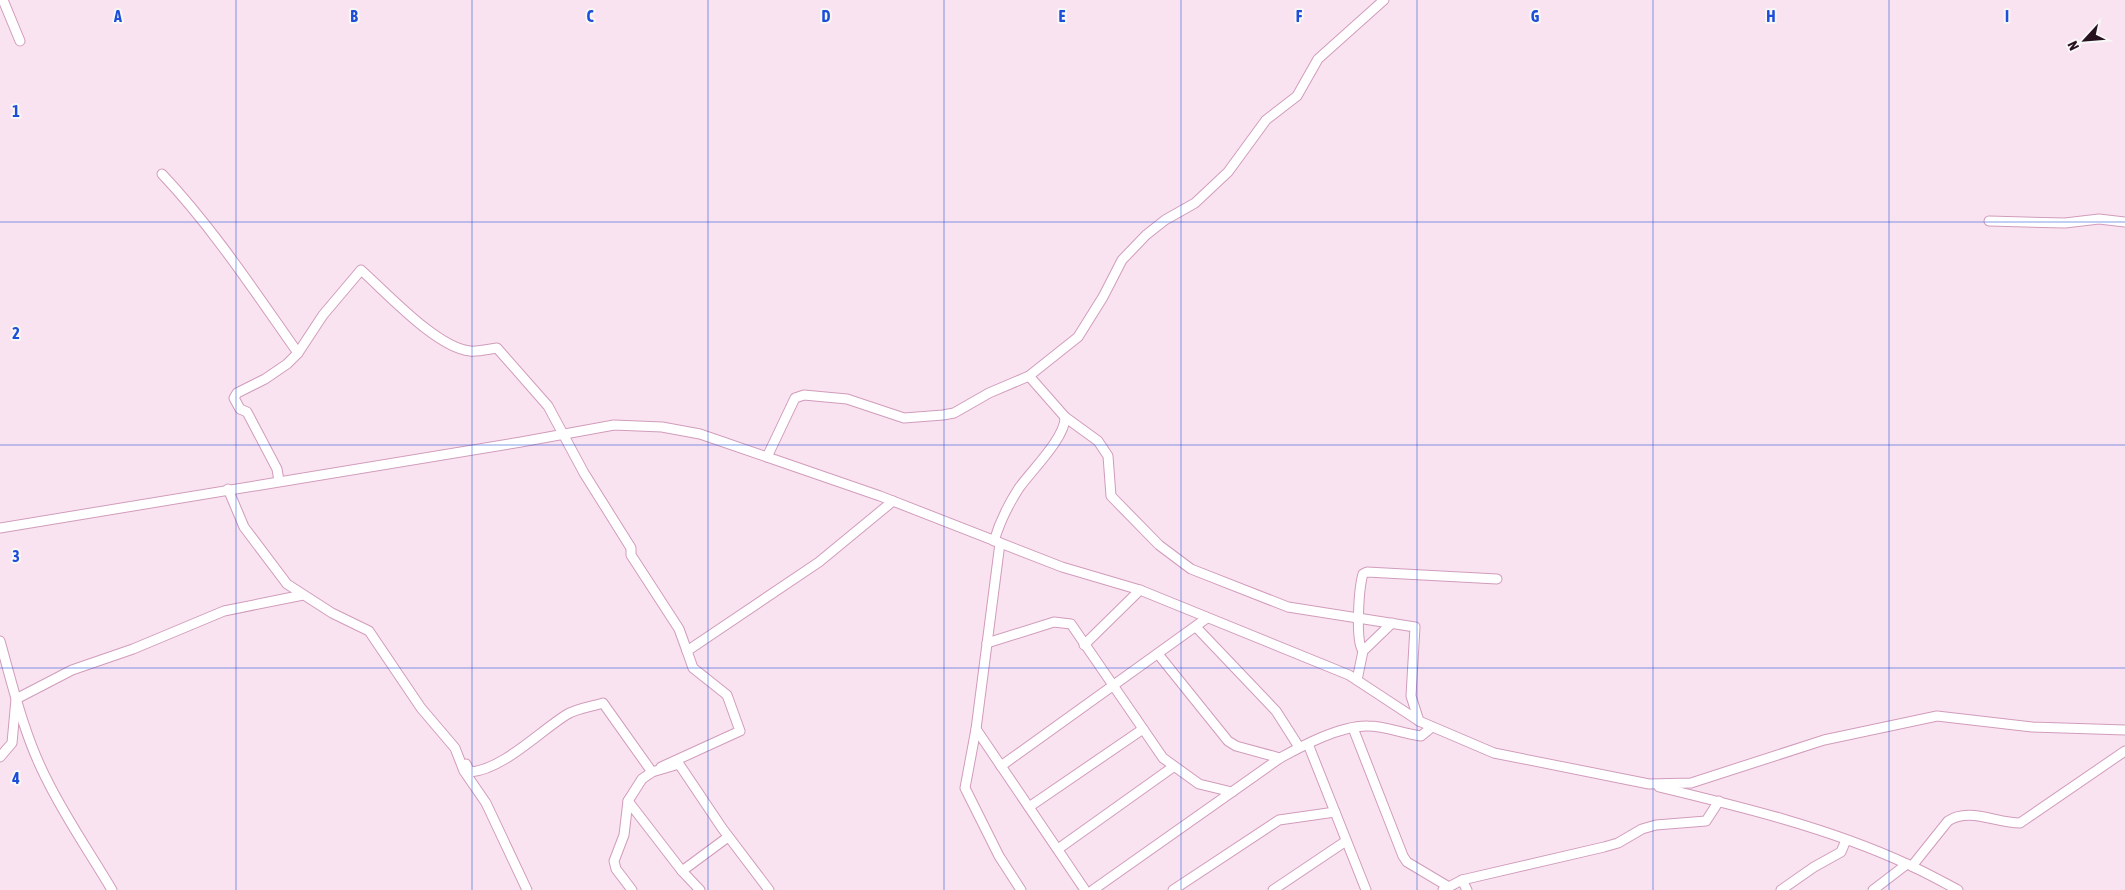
<svg xmlns="http://www.w3.org/2000/svg" width="2125" height="890" font-family="'Asap Condensed',sans-serif">
<style>
.lines{fill:none;stroke-linecap:round;stroke-linejoin:round}
.minor-casing{stroke:#d19cbc;stroke-width:11}
.minor{stroke:#fff;stroke-width:9}
.grid{fill:none;stroke:#1d4ed8;stroke-width:1;stroke-opacity:0.55}
.grid-label{font-size:16px;text-anchor:middle;font-weight:bold;fill:#1d4ed8;stroke:#f7f7f7;stroke-width:4;stroke-linejoin:round;paint-order:stroke}
</style>
<rect width="100%" height="100%" fill="#fae3f0"/>
<g class="lines">
<!-- minor casing -->
<g class="minor-casing">
<g id="minor">
<polyline points="3,0 20,41"/>
<path d="M162,174C213,228 255,292 298,353"/>
<polyline points="1989,221 2065,223 2099,219 2125,222"/>
<polyline points="1029,376 1065,417 1098,441 1108,456 1111,496 1159,545 1191,569 1288,607 1415,627 1411,696 1419,721"/>
<polyline points="767,457 795,398 804,395 847,399 904,418 943,415 954,413 989,393 1029,376 1078,337 1103,297 1122,260 1146,235 1165,220 1195,203 1228,172 1266,120 1297,96 1318,59 1384,0"/>
<path d="M279,481L277,469L247,412L240,409L234,398L237,393L265,379L287,364L298,353L323,315L361,270C387,293 437,348 470,351C478,352 489,349 497,348L548,406L584,473L631,548V555L679,629L687,651"/>
<polyline points="228,489 244,527 287,584 332,613 369,631 421,708 455,748 464,771 486,803 527,890"/>
<polyline points="0,528 521,442 614,425 662,427 700,434 767,457 880,496 1062,567 1140,590 1349,675 1419,721 1494,753 1649,784 1691,783 1824,740 1937,716 2032,727 2125,730"/>
<path d="M994,541C1000,521 1008,505 1019,488C1031,471 1066,437 1065,417"/>
<polyline points="1000,543 976,729 965,788 999,856 1021,890"/>
<polyline points="1196,627 1276,711 1299,747"/>
<path d="M0,641C13,687 24,735 46,778C65,817 90,853 112,890"/>
<polyline points="987,643 1054,622 1071,624 1163,758 1199,784 1232,792"/>
<polyline points="1084,645 1140,590"/>
<path d="M1363,651C1355,641 1359,587 1363,574L1367,572L1497,579"/>
<polyline points="1158,654 1228,741 1236,746 1280,758"/>
<polyline points="1357,680 1363,651 1392,623"/>
<polyline points="1353,728 1403,856 1407,862 1449,887"/>
<polyline points="976,729 1085,890"/>
<polyline points="1308,744 1366,890"/>
<polyline points="0,757 12,743 16,699 72,670 133,649 224,611 303,595"/>
<path d="M466,764L470,772C502,770 539,732 566,715C577,708 591,707 603,703L652,772"/>
<polyline points="1001,766 1207,618"/>
<polyline points="661,767 740,731 727,695 693,668 687,651 819,562 893,501"/>
<path d="M1659,787C1742,807 1829,828 1907,864C1925,872 1941,881 1958,890"/>
<polyline points="628,801 682,871 700,890"/>
<polyline points="1029,807 1143,729"/>
<polyline points="1058,849 1173,767"/>
<path d="M1912,866L1948,821C1969,807 1996,823 2020,823L2125,751"/>
<polyline points="682,871 728,837"/>
<polyline points="1462,880 1467,890"/>
<polyline points="632,890 616,869 614,861 624,835 628,801 642,779 652,772 679,764 722,828 769,890"/>
<path d="M1093,890L1280,758C1302,746 1341,725 1368,726C1386,726 1403,734 1421,736L1432,727"/>
<polyline points="1173,890 1279,820 1335,812"/>
<polyline points="1273,890 1346,841"/>
<polyline points="1443,890 1462,880 1604,847 1618,843 1642,829 1656,825 1706,821 1719,801"/>
<polyline points="1781,890 1814,867 1841,852 1846,840"/>
<polyline points="1873,890 1907,864"/>
</g>
</g>
<!-- minor -->
<use href="#minor" class="minor"/>
</g>
<!-- grid -->
<path class="grid" d="M236,0V890M472,0V890M708,0V890M944,0V890M1181,0V890M1417,0V890M1653,0V890M1889,0V890M0,222H2125M0,445H2125M0,668H2125"/>
<g class="grid-label">
<text x="118" y="22">A</text>
<text x="354" y="22">B</text>
<text x="590" y="22">C</text>
<text x="826" y="22">D</text>
<text x="1062" y="22">E</text>
<text x="1299" y="22">F</text>
<text x="1535" y="22">G</text>
<text x="1771" y="22">H</text>
<text x="2007" y="22">I</text>
<text x="16" y="117">1</text>
<text x="16" y="339">2</text>
<text x="16" y="562">3</text>
<text x="16" y="784">4</text>
</g>
<!-- north arrow -->
<g transform="translate(2085 40) rotate(244)" stroke="#f7f7f7" stroke-width="4" paint-order="stroke">
<path d="M0-4L9 19L0 12L-9 19Z" fill="#25121e"/>
<text y="-8" font-size="14" font-weight="bold" text-anchor="middle" fill="#25121e">N</text>
</g>
</svg>
